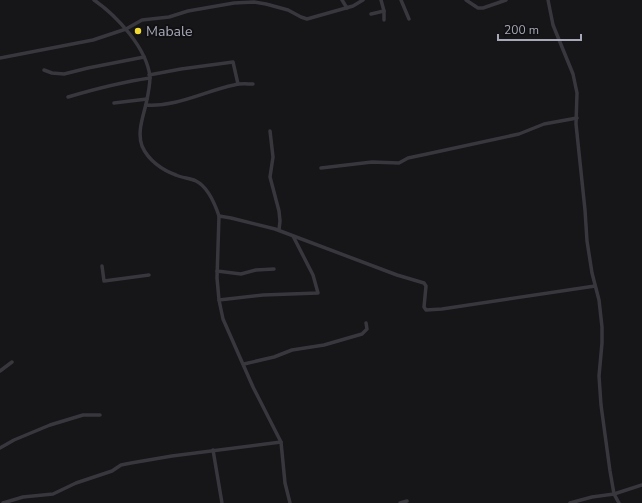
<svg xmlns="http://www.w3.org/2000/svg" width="642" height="503" font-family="'Nunito Sans',sans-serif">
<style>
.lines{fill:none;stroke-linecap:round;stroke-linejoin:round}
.minor{stroke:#37373d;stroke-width:3.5}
.poi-dot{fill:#f1da34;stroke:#111113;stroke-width:1.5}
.labels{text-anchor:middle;stroke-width:4;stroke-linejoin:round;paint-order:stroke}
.poi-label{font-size:14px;fill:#a8a9b8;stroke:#111113;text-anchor:start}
</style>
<rect width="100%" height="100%" fill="#161618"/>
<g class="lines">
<!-- minor -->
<g class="minor">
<path d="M94,0C116,15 147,48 150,77C150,86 148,95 146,104C143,117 137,132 142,146C148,160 162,170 176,175C182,178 190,178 196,181C208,187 215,204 219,216L217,278L219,300L223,319L253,387L281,442L285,483L290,503"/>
<polyline points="342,0 347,8"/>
<polyline points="401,0 409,19"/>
<polyline points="466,0 478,8 483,8 506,0"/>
<polyline points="548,0 553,25 573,74 577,93 576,124 585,210 587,241 592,273 599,300 602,327 602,343 599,376 601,405 610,471 614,494 619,503"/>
<polyline points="384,11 384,20"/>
<polyline points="371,14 384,11 381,0"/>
<polyline points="0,58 93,40 126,29 142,20 169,17 188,11 234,3 254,2 266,4 288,10 301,17 307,19 353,6 363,0"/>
<polyline points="44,70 52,73 64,74 88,68 144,57"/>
<polyline points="149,75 181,69 233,62 238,84"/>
<path d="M68,97C95,89 122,82 150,78"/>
<polyline points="114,103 147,99"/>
<path d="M146,105C177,107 205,91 234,85C240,83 247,84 253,84"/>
<polyline points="270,131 273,157 270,177 279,211 280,221 279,230"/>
<polyline points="321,168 372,162 399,163 408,158 427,154 519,134 544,124 577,118"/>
<polyline points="219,216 231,218 275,229 397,275 424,283 426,286 424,307 426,310 442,309 595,286"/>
<polyline points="102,266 104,281 149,275"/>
<polyline points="217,271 241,274 256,270 274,269"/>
<polyline points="219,300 263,295 318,293 313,275 293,236"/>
<polyline points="244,364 274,357 292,350 324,345 362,334 367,329 366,323"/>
<polyline points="0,371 12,362"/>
<polyline points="0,448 14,440 50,425 83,415 100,415"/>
<polyline points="213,450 222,503"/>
<polyline points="3,503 23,497 53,494 76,483 112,471 121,465 131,463 172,456 281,442"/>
<polyline points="400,503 407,501"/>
<polyline points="570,503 592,497 614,494 642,485"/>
</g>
</g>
<!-- markers -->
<circle class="poi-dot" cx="138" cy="31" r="4"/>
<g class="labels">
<!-- poi labels -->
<g class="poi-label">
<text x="146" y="36">Mabale</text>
</g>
</g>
<!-- scale -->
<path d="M498 34v6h83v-6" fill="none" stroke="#a8a9b8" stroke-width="2"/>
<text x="504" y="34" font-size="12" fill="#a8a9b8" stroke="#111113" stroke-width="3" paint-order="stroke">200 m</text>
</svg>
